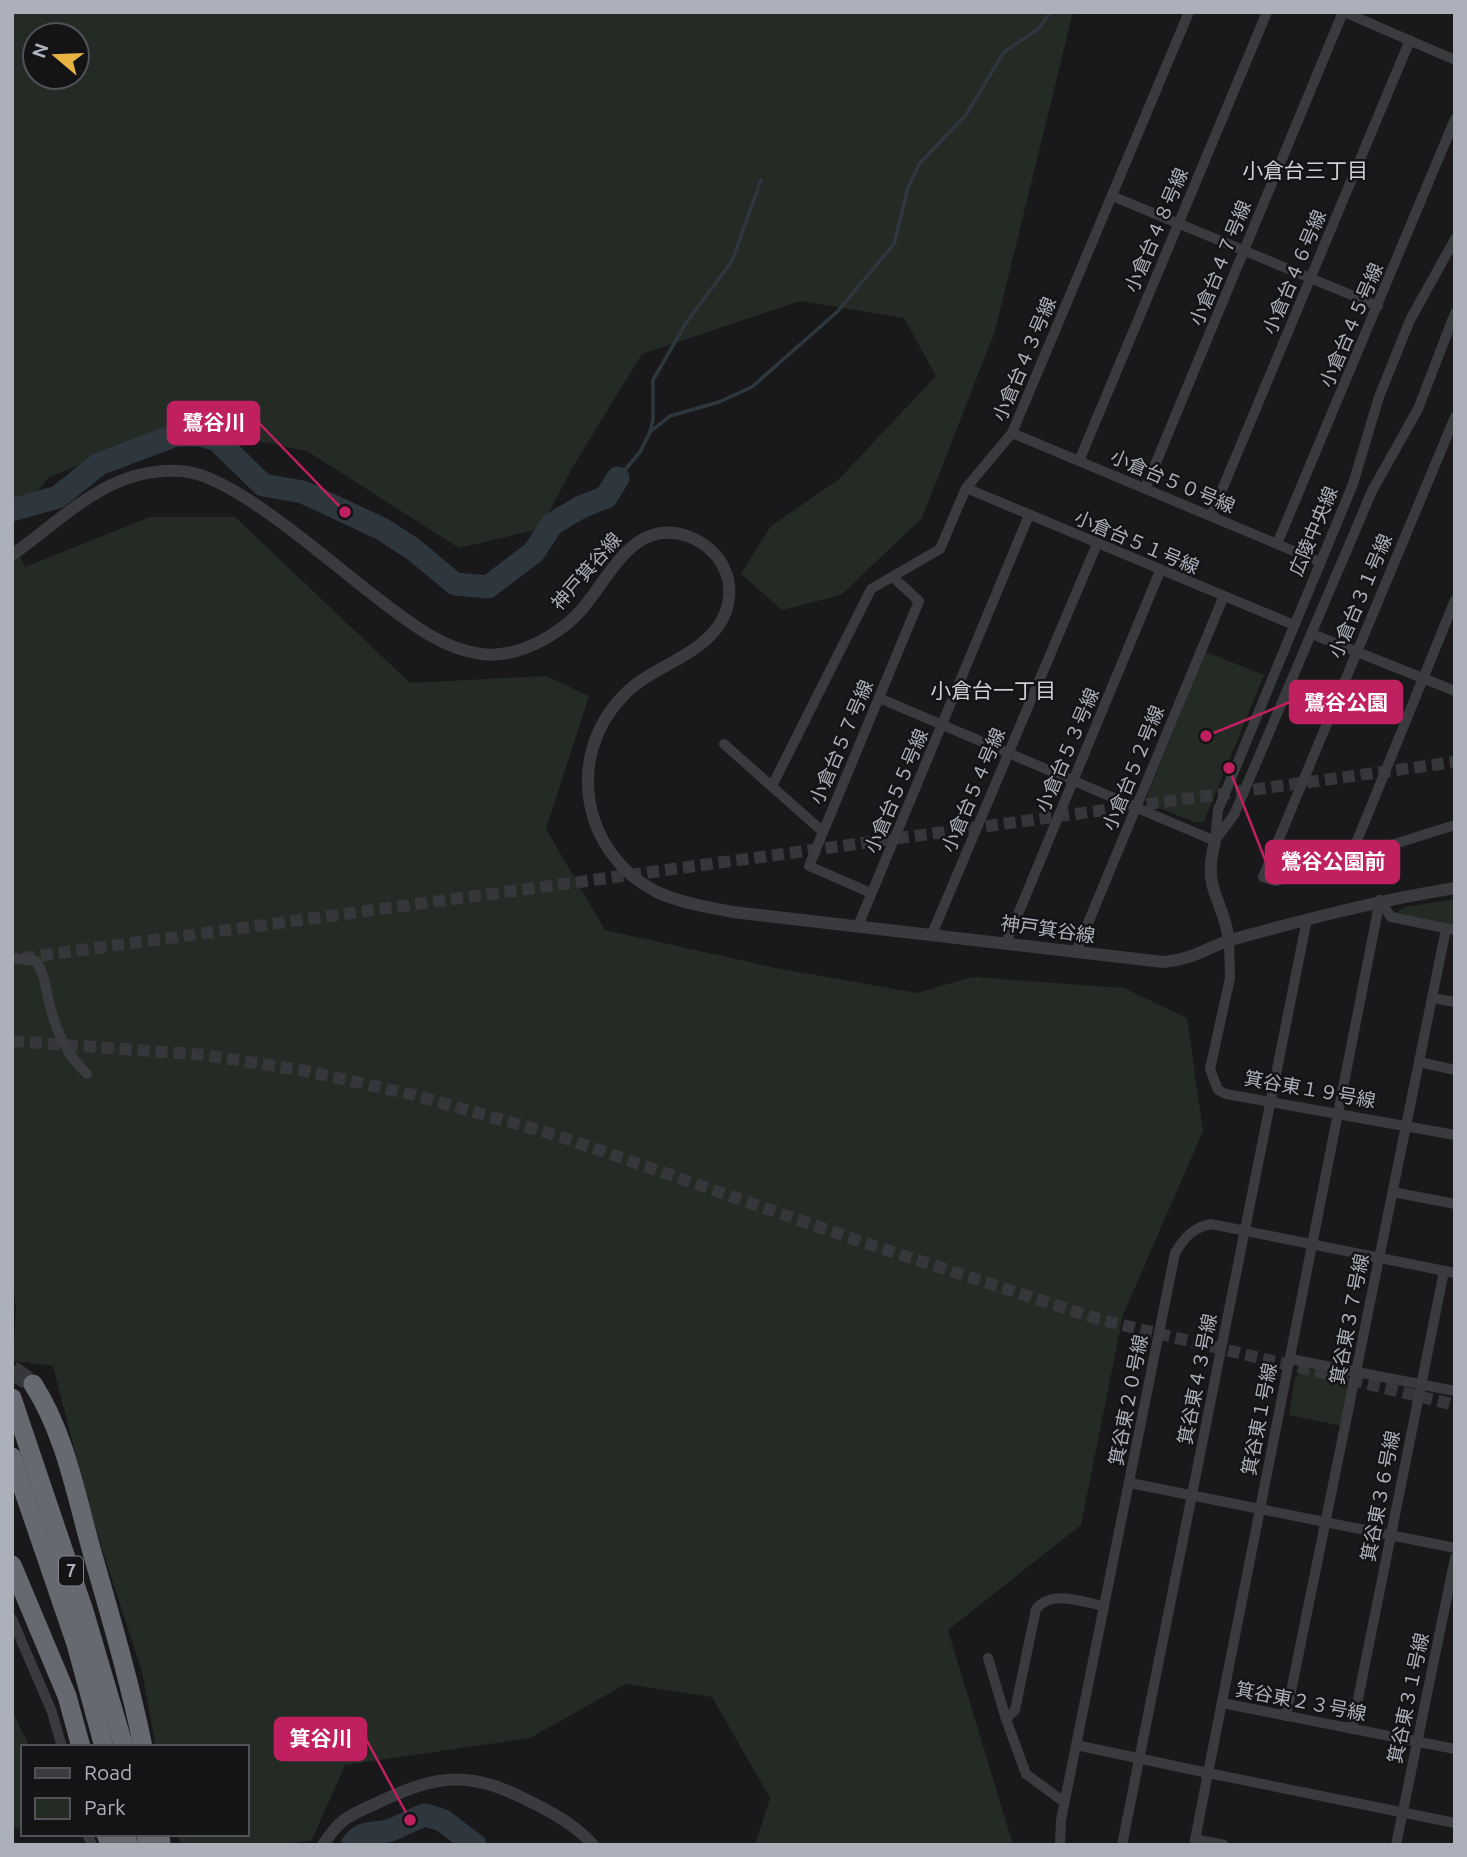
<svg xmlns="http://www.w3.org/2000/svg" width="1467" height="1857" font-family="Ubuntu,'Noto Sans JP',sans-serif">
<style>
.green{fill:#232b24;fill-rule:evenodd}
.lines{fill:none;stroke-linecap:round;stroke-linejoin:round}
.stream{stroke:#2f373e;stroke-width:3.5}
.river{stroke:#2f373e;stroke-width:23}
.tertiary-tunnel{stroke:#36373b;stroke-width:12;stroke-dasharray:12 6;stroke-linecap:butt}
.motorway-tunnel{stroke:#36373b;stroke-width:19;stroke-dasharray:19 10;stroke-linecap:butt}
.minor{stroke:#3a3b3f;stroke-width:10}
.tertiary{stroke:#3a3b3f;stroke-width:12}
.motorway{stroke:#666970;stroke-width:19}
.labels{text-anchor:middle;stroke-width:5;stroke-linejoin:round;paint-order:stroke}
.shield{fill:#141416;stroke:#7e8189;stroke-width:2}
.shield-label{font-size:18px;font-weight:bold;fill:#acb0ba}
.street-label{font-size:19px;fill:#acb0ba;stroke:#141416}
.neighbourhood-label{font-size:21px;fill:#cdcfd6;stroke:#141416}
.leader{fill:none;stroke:#c12060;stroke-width:2.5}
.callout-dot{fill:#c12060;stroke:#141416;stroke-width:2.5}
.callout{fill:#c12060;stroke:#c12060;stroke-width:2.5}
.callout-label{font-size:21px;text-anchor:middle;font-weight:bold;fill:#fff}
</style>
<rect width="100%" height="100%" fill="#19191b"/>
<!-- green -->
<g class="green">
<path d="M12,12H1073L995,331L922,518L841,595L782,610L741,574L771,526L838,480L936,376L904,318L800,301L642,354L575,463L540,529L459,548L307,451L180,425L49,477L12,523ZM35,35H77V77H35Z"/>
<polygon points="150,517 235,517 410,683 546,676 589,696 546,829 605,930 776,968 917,993 972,977 1124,988 1187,1018 1203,1131 1123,1315 1081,1525 948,1630 1013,1845 755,1845 770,1798 712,1697 626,1684 530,1738 345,1765 312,1840 283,1845 181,1845 177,1834 247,1834 247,1747 156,1747 142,1672 92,1518 53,1366 13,1361 16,1308 12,1281 12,539 25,567"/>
<polygon points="1206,652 1264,675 1204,821 1197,823 1151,805 1147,796"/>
<polygon points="1455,899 1455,925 1396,913 1405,907"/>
<polygon points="1305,1368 1347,1375 1351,1383 1342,1426 1289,1415 1295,1377"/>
<polygon points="12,1711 30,1747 23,1747 23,1827 12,1828"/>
</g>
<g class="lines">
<!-- stream -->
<g class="stream">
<polyline points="650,432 670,416 719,402 752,387 837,312 894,244 908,188 919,164 966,115 1004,52 1038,29 1051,12"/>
<polyline points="618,478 640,452 650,432 653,420 653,380 686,323 732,261 761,180"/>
</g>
<!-- river -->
<g class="river">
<polyline points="12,510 58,497 99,464 176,435 201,435 217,440 263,485 303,492 382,529 413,549 455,584 488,587 534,552 552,524 581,507 606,497 618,478"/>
<path d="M352,1845C360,1831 374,1834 388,1831C400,1827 413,1819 425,1815L442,1820L475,1845"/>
</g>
<!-- tertiary-tunnel -->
<g class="tertiary-tunnel">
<polyline points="23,958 1455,762"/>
<polyline points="12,1041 205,1055 306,1071 410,1094 556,1135 859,1241 1098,1319 1455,1405"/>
</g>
<!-- motorway-tunnel -->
<polyline class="motorway-tunnel" points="12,1370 33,1384"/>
<!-- minor -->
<g class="minor">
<polyline points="1344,12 1455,60"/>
<polyline points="1112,196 1378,306"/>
<polyline points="1455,417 1263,877 1276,881 1455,825"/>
<polyline points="1012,433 1320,562"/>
<polyline points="1079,461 1267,12"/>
<polyline points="966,488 1294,625"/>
<polyline points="1145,489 1343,12"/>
<polyline points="1211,516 1410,40"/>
<polyline points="1277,544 1455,119"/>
<polyline points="1312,634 1455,691"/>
<polyline points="879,698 1215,841"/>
<polyline points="724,744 822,831"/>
<polyline points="773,784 871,589 940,549 966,488 1012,433 1189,12"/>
<polyline points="1216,839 1234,815 1372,491 1418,409 1455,313"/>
<polyline points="1215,841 1218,810 1353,484 1379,397 1410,320 1455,239"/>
<polyline points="1350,858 1455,600"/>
<polyline points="871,893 809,866 919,601 894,578"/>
<polyline points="1380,900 1208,1773 1455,1823"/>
<polyline points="1380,900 1391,917 1455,930"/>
<polyline points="858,926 1029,515"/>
<polyline points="932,934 1097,544"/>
<polyline points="1229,940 1230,978 1210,1069 1218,1090 1226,1094 1455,1135"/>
<polyline points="1006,943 1160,571"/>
<polyline points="1076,952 1223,598"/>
<path d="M12,958L36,961C44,973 46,988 49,1002C56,1031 66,1054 87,1074"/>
<polyline points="1432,998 1455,1002"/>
<polyline points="1419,1062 1455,1070"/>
<polyline points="1393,1192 1455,1204"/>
<polyline points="1290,1359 1455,1391"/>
<polyline points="1130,1483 1455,1548"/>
<polyline points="12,1619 52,1712 62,1747"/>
<polyline points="988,1658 1006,1719"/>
<polyline points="1222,1703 1455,1749"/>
<polyline points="1286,1716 1446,929"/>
<polyline points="1352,1729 1444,1271"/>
<polyline points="1076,1745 1208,1773 1194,1845"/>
<path d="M1064,1802L1026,1774L1006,1719L1015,1710L1036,1609C1052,1589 1082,1602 1104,1606"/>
<polyline points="87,1834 92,1845"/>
<polyline points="1195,1839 1224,1845"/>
<path d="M1060,1845L1061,1820L1175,1253C1185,1237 1192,1228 1211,1224L1455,1273"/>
<polyline points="1122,1845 1307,919"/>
<polyline points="1396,1845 1455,1558"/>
</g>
<!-- tertiary -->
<g class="tertiary">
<path d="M12,555C46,531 80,498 118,482C141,472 173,467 197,474C251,490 333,565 380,600C410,623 443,649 481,654C512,658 545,642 568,623C606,593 626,513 690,537C704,543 717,553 724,568C733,586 730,609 719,625C696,659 649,667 622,697C565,757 582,853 655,891C680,903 707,907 733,912L1163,962C1194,960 1208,946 1234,939C1307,919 1380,900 1455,888"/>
<path d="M1215,841C1202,892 1222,894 1229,940"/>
<path d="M323,1845C340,1818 349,1816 377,1803C441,1772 472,1771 535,1804C555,1814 579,1828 593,1845"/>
</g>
<!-- motorway -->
<g class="motorway">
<path d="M33,1384C64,1432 75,1490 90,1545C109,1612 129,1678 143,1747"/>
<polyline points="12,1398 84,1611 124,1747"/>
<polyline points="12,1457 76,1644 104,1747"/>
<polyline points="12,1565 67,1696 81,1747"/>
<polyline points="106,1834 110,1845"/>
<polyline points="126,1834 128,1845"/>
<polyline points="146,1834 147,1845"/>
<polyline points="160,1834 161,1845"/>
</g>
</g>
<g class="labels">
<!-- shield labels -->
<rect class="shield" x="59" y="1556.5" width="24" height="29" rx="5"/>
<g class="shield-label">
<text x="71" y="1577">7</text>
</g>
<!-- street labels -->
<g class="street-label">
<text transform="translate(1156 230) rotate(-67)" y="7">小倉台４８号線</text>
<text transform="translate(1220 263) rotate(-68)" y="7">小倉台４７号線</text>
<text transform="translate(1294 272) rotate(-67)" y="7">小倉台４６号線</text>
<text transform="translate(1351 325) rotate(-67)" y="7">小倉台４５号線</text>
<text transform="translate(1024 359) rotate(-67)" y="7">小倉台４３号線</text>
<text transform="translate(1173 481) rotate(23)" y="7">小倉台５０号線</text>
<text transform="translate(1313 531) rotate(-67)" y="7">広陵中央線</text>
<text transform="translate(1137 542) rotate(23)" y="7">小倉台５１号線</text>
<text transform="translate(586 571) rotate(-49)" y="7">神戸箕谷線</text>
<text transform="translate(1360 596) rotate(-67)" y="7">小倉台３１号線</text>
<text transform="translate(841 742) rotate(-67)" y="7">小倉台５７号線</text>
<text transform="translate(1067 750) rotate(-67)" y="7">小倉台５３号線</text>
<text transform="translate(1133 768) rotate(-68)" y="7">小倉台５２号線</text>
<text transform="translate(973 790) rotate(-67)" y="7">小倉台５４号線</text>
<text transform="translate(896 791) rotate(-67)" y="7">小倉台５５号線</text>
<text transform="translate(1048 929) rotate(8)" y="7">神戸箕谷線</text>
<text transform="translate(1310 1089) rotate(10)" y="7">箕谷東１９号線</text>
<text transform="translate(1349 1319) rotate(-79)" y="7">箕谷東３７号線</text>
<text transform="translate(1197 1379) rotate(-79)" y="7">箕谷東４３号線</text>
<text transform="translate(1128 1400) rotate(-79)" y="7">箕谷東２０号線</text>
<text transform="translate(1259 1419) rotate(-79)" y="7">箕谷東１号線</text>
<text transform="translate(1380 1496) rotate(-79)" y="7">箕谷東３６号線</text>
<text transform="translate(1408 1698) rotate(-78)" y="7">箕谷東３１号線</text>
<text transform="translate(1301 1701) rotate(11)" y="7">箕谷東２３号線</text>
</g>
<!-- neighbourhood labels -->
<g class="neighbourhood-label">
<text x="1305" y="178">小倉台三丁目</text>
<text x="993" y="698">小倉台一丁目</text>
</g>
</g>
<!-- callouts -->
<path class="leader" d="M345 512L259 423M1206 736L1290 702M1229 768L1266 862M410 1820L366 1739"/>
<g class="callout-dot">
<circle cx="345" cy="512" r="7"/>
<circle cx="1206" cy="736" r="7"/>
<circle cx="1229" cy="768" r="7"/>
<circle cx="410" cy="1820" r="7"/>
</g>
<g class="callout">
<rect x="168" y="402" width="91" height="42" rx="7"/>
<rect x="1290" y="681" width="112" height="42" rx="7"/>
<rect x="1266" y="841" width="133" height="42" rx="7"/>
<rect x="275" y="1718" width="91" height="42" rx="7"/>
</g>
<g class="callout-label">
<text x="214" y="430">鷺谷川</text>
<text x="1346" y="710">鷺谷公園</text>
<text x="1333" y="869">鶯谷公園前</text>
<text x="321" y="1746">箕谷川</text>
</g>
<!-- border -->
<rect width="1467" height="1857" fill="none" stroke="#acb0ba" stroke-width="28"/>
<!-- legend -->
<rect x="21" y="1745" width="228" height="91" fill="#141416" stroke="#515258" stroke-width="2"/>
<rect x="35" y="1768" width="35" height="10" fill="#3a3b3f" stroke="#515258" stroke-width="2"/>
<text x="84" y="1780" font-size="21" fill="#acb0ba">Road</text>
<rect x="35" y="1798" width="35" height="21" fill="#232b24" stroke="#515258" stroke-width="2"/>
<text x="84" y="1815" font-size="21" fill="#acb0ba">Park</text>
<!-- north arrow -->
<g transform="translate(56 56) rotate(289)"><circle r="33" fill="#141416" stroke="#515258" stroke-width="2"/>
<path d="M0-5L12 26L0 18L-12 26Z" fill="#e7b444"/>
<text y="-10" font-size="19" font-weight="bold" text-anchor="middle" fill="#acb0ba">N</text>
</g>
</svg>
